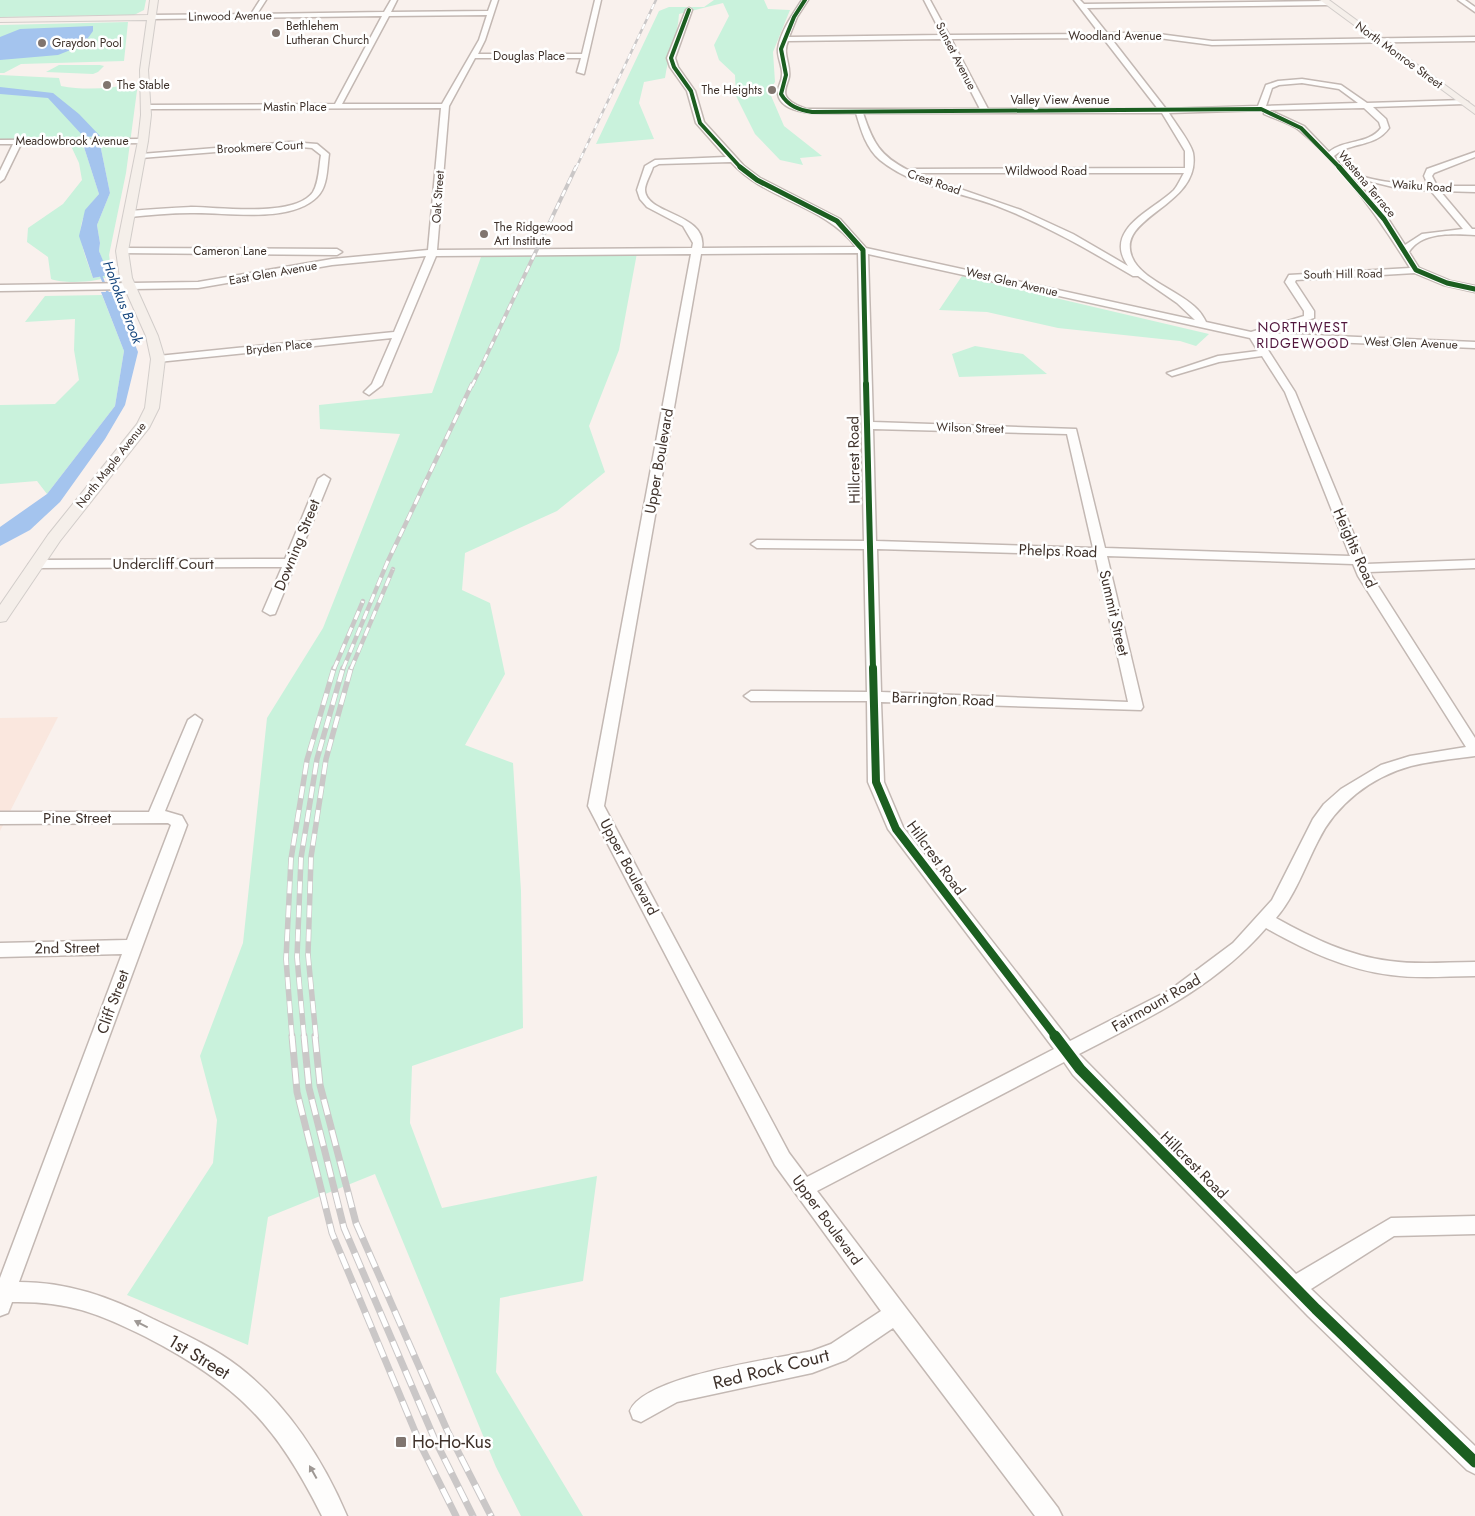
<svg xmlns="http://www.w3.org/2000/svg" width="1475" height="1516" font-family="Jost,sans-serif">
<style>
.built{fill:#fae7de}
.green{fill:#c9f2dc;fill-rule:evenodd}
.water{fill:#a4c4ee}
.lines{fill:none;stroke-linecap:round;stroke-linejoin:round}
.stream{stroke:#a4c4ee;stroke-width:2.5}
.minor-casing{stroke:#c3b8b3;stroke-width:3}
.major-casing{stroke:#d2cdca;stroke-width:2}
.minor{fill:#fefdfc;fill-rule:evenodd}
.major{fill:#f5efea;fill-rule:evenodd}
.rail-far4-casing{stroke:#cac7c7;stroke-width:2.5}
.rail-far3-casing{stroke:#cac7c7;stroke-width:4}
.rail-far2-casing{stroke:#cac7c7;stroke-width:4.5}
.rail-far1-casing{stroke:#cac7c7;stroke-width:5.5}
.rail-casing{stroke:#cac7c7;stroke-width:7}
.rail-far4{stroke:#fff;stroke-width:2;stroke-dasharray:5.5;stroke-linecap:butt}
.rail-far3{stroke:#fff;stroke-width:2.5;stroke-dasharray:7;stroke-linecap:butt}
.rail-far2{stroke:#fff;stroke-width:3;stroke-dasharray:9;stroke-linecap:butt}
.rail-far1{stroke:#fff;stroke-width:4;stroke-dasharray:12;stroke-linecap:butt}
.rail{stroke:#fff;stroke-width:5;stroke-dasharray:16;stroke-linecap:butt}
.cycleway-far4-casing{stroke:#fff;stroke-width:5}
.cycleway-far3-casing{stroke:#fff;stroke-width:7}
.cycleway-far2-casing{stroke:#fff;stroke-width:9}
.cycleway-far1-casing{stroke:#fff;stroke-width:11}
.cycleway-casing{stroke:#fff;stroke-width:14}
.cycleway-far4{stroke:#1b5e20;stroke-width:4}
.cycleway-far3{stroke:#1b5e20;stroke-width:5}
.cycleway-far2{stroke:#1b5e20;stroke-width:6}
.cycleway-far1{stroke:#1b5e20;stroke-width:8}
.cycleway{stroke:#1b5e20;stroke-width:11}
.oneway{fill:#9e9894}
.poi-dot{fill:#80756f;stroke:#fff;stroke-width:2}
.labels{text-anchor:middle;stroke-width:5;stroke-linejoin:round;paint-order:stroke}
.far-street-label{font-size:12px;fill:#3f322b;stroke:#fff}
.far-poi-label{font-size:12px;fill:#3f322b;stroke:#fff;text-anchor:start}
.far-water-label{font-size:14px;font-style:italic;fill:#14447c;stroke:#fff}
.far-neighbourhood-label{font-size:14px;letter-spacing:1px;fill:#51163d;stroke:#fff}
.street-label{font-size:15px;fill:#3f322b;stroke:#fff}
.near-street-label{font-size:18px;fill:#3f322b;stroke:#fff}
.near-poi-label{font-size:18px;fill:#3f322b;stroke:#fff;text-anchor:start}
</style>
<rect width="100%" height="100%" fill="#f9f1ed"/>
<!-- built -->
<polygon class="built" points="58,717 0,831 0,718"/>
<!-- green -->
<g class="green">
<polygon points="0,0 146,0 144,10 134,15 0,17"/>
<path d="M714,0H764L768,9L790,10L773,52L775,82L769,91L784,126L822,156L800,158L803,165L780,160L755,134L736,96L735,75L719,60L714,45L729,16L723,3L679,14C678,36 668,55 665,78L644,82L639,103L654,139L596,144L659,11L669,7H704Z"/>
<polygon points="128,22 124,61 21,64 4,73 0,73 0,25"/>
<polygon points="59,65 100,65 104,66 98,72 93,74 46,72"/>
<path d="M0,75L59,78L61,86C88,91 112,88 138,83L126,173L109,255L112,274C102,283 63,284 51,279L48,257L27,242L28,228L63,204L82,180L79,163L71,146L0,145ZM83,144H100L110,193L97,225L100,243L99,251L108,275L93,278C80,241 71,225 99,194Z"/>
<polygon points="637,253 619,350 589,426 605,472 557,511 465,553 462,590 490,603 505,674 465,745 513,763 521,891 523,1028 412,1066 410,1123 442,1208 597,1176 583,1281 500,1298 496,1372 583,1516 521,1516 496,1467 375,1174 268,1217 248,1345 127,1295 213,1163 217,1120 200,1056 243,943 267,718 323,628 400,434 320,429 319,405 432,393 481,257"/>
<polygon points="962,276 1209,334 1196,346 1180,341 1058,328 987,312 939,310"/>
<polygon points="102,295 124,351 115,406 47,494 37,481 0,484 0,405 55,404 79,380 74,350 75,319 25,322 45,296"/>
<polygon points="975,346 1023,354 1047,374 959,377 952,354"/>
</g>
<!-- water -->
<g class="water">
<polygon points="93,26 93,31 83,45 58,55 0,60 0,37 20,29"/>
<polygon points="0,87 53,93 79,114 100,136 84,137 48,98 0,94"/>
<polygon points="83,144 100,144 110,193 97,225 100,243 99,251 109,275 93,278 79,236 85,210 99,194"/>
<polygon points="101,292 114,292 138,352 125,405 105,439 60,502 30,530 0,546 0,527 47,494 115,406 124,351"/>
</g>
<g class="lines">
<!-- stream -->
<polyline class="stream" points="100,273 109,296"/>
<!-- minor casing -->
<g class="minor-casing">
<g id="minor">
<path d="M260,0H266L257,14L384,12L391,0H397L391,12L488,11L492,0H498L485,40L478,54H582L595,0H601L584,74L577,72L581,58H475L449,106L437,250L692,248L693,243L683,226L647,207L640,199L637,190L645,166L655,160L726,157L696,123L687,91L670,67L667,58L686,10L689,8L692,10L675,58L678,67L695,91L704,122L744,166L760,178L840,219L866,248L1195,320L1177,303L1138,276H1133C1089,250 1044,224 997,206C958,191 913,187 880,160C866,148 861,130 856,113C837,113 782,119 778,94C777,87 782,82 782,75C783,67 777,57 778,49C780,32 793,14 802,0H808L797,17L789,37L942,35L924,0H930L949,35L1100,34L1074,0H1080L1084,4L1327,1L1330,3L1327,5L1087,8L1107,33H1151L1212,41L1475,37V41L1212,45L1151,37H1110L1166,109L1258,106L1266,85L1278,81L1302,79L1341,85L1367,103L1464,100L1468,102L1464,104L1373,107L1386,119L1389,128C1375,148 1351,141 1334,156C1337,160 1340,165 1344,168C1364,182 1405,184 1428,185L1424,176L1427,169L1475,152V157L1434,173L1432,176L1437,186H1475V192L1440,191L1472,229H1475V235C1454,234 1422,231 1409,252L1419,268L1450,281L1475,286V292L1444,285L1415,273L1296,280L1295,282L1314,311V318L1265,333L1475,342V348L1261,339L1295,392L1366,564L1475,560V568L1369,572L1475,738V756C1454,759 1431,761 1411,766C1371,777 1336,804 1318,841C1305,866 1295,896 1276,918C1312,938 1349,956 1390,961C1418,965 1447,962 1475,962V976C1447,976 1419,979 1391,975C1347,970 1305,950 1266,928C1214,988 1148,1018 1079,1054L1296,1274L1391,1218L1475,1216V1234L1394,1236L1311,1289L1475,1446V1474L1467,1470L1308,1316L1073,1075L1064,1062L817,1191L1058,1508L1062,1516H1035L893,1328L846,1360L812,1373L677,1402L641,1422L633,1419L630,1411C644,1376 774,1359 812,1351L831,1344L881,1311L775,1165L588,806L691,254L436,256L382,385L369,395L364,392L372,384L392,338L158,362L153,359L158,356L394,332L426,256L332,265L198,288L0,291V285L198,282L332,259L428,250L441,108L146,109L142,107L146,105L335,104L382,16L150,19L147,17L150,15L251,14ZM487,15L479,40L442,104H342L389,16ZM1103,38L1158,109H988L951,39ZM944,39L980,109H806C799,106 789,103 786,96C783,90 788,83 789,77C791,64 782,54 788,41ZM1302,83L1339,89L1358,103L1266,106L1272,88L1279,85ZM1364,108L1379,122L1381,128C1368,145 1344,139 1329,152L1304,126L1269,110ZM1264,110V114C1275,119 1290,123 1299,130C1341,163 1383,224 1410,268L1289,275L1285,282L1304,311V316L1251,332L1206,322C1204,318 1201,313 1198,310C1181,291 1141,280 1132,257C1115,216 1202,206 1193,153C1191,143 1175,123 1169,113ZM863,113H1162L1185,151V168L912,169L908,170C880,156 873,143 863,113ZM731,162C766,201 824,204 856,247L702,248C708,213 646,215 645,190C645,183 651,174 653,167L659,164ZM914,173H1184C1181,178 1178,185 1174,190C1154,210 1102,229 1128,266L1073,234L1021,210ZM1352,177L1393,187L1431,191L1463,229L1422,234L1405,245L1387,217ZM858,253L864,541L757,540L751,544L757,548L864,549L867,692L751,691L744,696L751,701H867L868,782L888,829L1054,1049L807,1177L789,1153L604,806L701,254ZM868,254L1250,338L1258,351L1218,356L1167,373L1172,376L1219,362L1262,356L1285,392L1350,556L1105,548L1076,429L873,422ZM873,429L1067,434L1093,548L876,541ZM877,549L1095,555L1128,702L881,692ZM1107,556L1353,564L1358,576L1466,747L1410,756L1381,765L1341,789L1324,804L1313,819L1272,900L1233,943L1170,990L1070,1041L903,827L884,782L881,702L1141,710L1143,707Z"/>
<polygon points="1458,0 1465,0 1475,7 1475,12"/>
<polygon points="143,139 147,141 146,143 21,144 4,179 0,182 0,171 13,144 0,144 0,140"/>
<path d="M290,142L317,144L329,154C327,167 328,187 317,197C290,224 226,212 191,213C171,213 150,215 130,217L126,214L130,211C150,209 171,208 191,207C219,207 295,218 313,192C319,182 319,166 321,155L312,148L290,146L141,158L137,156L141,154Z"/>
<polygon points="122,248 337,249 342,252 337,255 119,253 119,249"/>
<polygon points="324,475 330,479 275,614 270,615 263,611 282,567 35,568 29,564 35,560 285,559 318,479"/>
<path d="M195,715L202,720L165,811L182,816L187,825L19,1282C68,1282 110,1297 153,1319C182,1333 213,1347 239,1367C287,1404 324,1461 347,1516H322C276,1424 237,1384 146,1337C98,1313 67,1301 12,1302L8,1313L0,1316V1278L122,954L0,957V943L127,940L171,825L168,823L0,824V812H149L188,720Z"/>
</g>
</g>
<!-- major casing -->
<g class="major-casing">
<g id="major">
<polygon points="150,0 158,0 148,70 151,115 148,141 128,251 132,278 158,336 165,359 159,408 149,428 60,541 6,621 0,622 0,605 48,535 137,424 145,408 151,359 146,336 120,278 116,251 138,141 141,115 140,70 147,20 0,22 0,18 148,15"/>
<polygon points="1320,0 1329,0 1475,107 1475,114"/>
</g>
</g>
<!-- minor -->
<use href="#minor" class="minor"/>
<!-- major -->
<use href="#major" class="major"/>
<!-- rail-far4 casing -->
<g class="rail-far4-casing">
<polyline id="rail-far4" points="576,168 656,0"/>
</g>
<!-- rail-far3 casing -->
<g class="rail-far3-casing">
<polyline id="rail-far3" points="472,386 576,167"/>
</g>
<!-- rail-far2 casing -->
<g class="rail-far2-casing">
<g id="rail-far2">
<polyline points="334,669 363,601"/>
<polyline points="343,669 387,563 472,384"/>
<polyline points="351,669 393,569"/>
</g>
</g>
<!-- rail-far1 casing -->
<g class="rail-far1-casing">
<g id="rail-far1">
<polyline points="292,1037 286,959 291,859 307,760 334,668"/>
<polyline points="304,1037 297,957 301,858 317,759 343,668"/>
<polyline points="316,1037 308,955 311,857 326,759 351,668"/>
</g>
</g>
<!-- rail casing -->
<g class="rail-casing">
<g id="rail">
<polyline points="292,1036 297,1092 332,1233 422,1448 456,1516"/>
<polyline points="304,1036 309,1088 344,1228 435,1440 473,1516"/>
<polyline points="315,1036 320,1085 356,1223 447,1430 491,1516"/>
</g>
</g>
<!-- rail-far4 -->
<use href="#rail-far4" class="rail-far4"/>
<!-- rail-far3 -->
<use href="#rail-far3" class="rail-far3"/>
<!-- rail-far2 -->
<use href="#rail-far2" class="rail-far2"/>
<!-- rail-far1 -->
<use href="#rail-far1" class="rail-far1"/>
<!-- rail -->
<use href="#rail" class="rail"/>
<!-- cycleway-far4 casing -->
<g class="cycleway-far4-casing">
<g id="cycleway-far4">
<path d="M805,0L794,17L781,49L786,75L781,94C788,106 799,110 812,112L1261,109L1301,128L1340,168"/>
<polyline points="689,10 671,58 674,67 691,91 700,123 741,168"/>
</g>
</g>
<!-- cycleway-far3 casing -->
<g class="cycleway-far3-casing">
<g id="cycleway-far3">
<polyline points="740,167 757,180 837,221 863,250 866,386"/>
<polyline points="1339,167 1384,219 1416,270 1447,283 1475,289"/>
</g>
</g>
<!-- cycleway-far2 casing -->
<g class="cycleway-far2-casing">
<polyline id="cycleway-far2" points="866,384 873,669"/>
</g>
<!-- cycleway-far1 casing -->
<g class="cycleway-far1-casing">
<polyline id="cycleway-far1" points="873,668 876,782 896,829 1056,1037"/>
</g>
<!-- cycleway casing -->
<g class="cycleway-casing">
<polyline id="cycleway" points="1055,1036 1080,1069 1316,1309 1475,1462"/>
</g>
<!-- cycleway-far4 -->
<use href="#cycleway-far4" class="cycleway-far4"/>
<!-- cycleway-far3 -->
<use href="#cycleway-far3" class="cycleway-far3"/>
<!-- cycleway-far2 -->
<use href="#cycleway-far2" class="cycleway-far2"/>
<!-- cycleway-far1 -->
<use href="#cycleway-far1" class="cycleway-far1"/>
<!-- cycleway -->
<use href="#cycleway" class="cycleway"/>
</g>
<!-- one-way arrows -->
<defs><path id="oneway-solid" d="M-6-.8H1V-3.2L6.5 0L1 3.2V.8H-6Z" transform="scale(1.25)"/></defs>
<g class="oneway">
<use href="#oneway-solid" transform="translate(141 1324) rotate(-153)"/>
<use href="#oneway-solid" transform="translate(313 1472) rotate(-119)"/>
</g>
<!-- markers -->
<g class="poi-dot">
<circle cx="276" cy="33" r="5"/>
<circle cx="42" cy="43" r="5"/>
<circle cx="107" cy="85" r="5"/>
<circle cx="772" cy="90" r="5"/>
<circle cx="484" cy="234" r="5"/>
<rect x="395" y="1436" width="12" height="12" rx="2.5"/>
</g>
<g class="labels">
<!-- far-street labels -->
<g class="far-street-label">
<text transform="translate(230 16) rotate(-1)" y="4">Linwood Avenue</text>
<text x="1115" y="40">Woodland Avenue</text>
<text transform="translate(1399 55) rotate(36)" y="4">North Monroe Street</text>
<text x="529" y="60">Douglas Place</text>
<text transform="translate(956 56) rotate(63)" y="4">Sunset Avenue</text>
<text x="1060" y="104">Valley View Avenue</text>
<text x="295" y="111">Mastin Place</text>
<text x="72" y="145">Meadowbrook Avenue</text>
<text transform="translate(260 147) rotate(-3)" y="4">Brookmere Court</text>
<text x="1046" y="175">Wildwood Road</text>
<text transform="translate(934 182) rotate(19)" y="4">Crest Road</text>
<text transform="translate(1367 184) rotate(50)" y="4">Wastena Terrace</text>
<text transform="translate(1422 186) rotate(4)" y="4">Waiku Road</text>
<text transform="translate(438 197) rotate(-86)" y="4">Oak Street</text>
<text x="230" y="255">Cameron Lane</text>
<text transform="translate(273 273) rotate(-10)" y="4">East Glen Avenue</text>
<text transform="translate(1343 274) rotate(-1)" y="4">South Hill Road</text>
<text transform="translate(1012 282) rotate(13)" y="4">West Glen Avenue</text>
<text transform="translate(1411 343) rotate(2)" y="4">West Glen Avenue</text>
<text transform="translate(279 347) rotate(-6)" y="4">Bryden Place</text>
<text transform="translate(970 428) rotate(2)" y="4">Wilson Street</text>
<text transform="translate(111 465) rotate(-52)" y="4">North Maple Avenue</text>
</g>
<!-- far-poi labels -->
<g class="far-poi-label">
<text x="286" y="30">Bethlehem<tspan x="286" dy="14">Lutheran Church</tspan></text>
<text x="52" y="47">Graydon Pool</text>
<text x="117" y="89">The Stable</text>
<text x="762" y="94" text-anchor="end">The Heights</text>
<text x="494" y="231">The Ridgewood<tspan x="494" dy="14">Art Institute</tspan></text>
</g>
<!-- far-water labels -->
<g class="far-water-label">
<text transform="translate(123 302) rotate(69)" y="5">Hohokus Brook</text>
</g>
<!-- far-neighbourhood labels -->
<g class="far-neighbourhood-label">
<text x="1303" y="332">NORTHWEST<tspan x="1303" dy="16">RIDGEWOOD</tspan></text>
</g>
<!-- street labels -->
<g class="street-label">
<text transform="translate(854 460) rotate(-91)" y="5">Hillcrest Road</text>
<text transform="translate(659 461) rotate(-80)" y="5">Upper Boulevard</text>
<text transform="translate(297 545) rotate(-68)" y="5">Downing Street</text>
<text transform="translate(1355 548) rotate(66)" y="5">Heights Road</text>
<text transform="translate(1058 551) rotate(2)" y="5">Phelps Road</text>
<text x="163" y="569">Undercliff Court</text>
<text transform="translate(1114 613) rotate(77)" y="5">Summit Street</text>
<text transform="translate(943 699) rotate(2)" y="5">Barrington Road</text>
<text x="77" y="823">Pine Street</text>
<text transform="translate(936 858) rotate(54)" y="5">Hillcrest Road</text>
<text transform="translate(629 867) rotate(62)" y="5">Upper Boulevard</text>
<text transform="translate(67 948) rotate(-1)" y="5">2nd Street</text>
<text transform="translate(113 1002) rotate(-70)" y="5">Cliff Street</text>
<text transform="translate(1156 1003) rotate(-30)" y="5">Fairmount Road</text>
<text transform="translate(1194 1165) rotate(45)" y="5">Hillcrest Road</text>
<text transform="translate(827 1220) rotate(54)" y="5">Upper Boulevard</text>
</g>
<!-- near-street labels -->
<g class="near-street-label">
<text transform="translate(199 1357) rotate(31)" y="6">1st Street</text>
<text transform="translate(771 1369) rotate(-14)" y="6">Red Rock Court</text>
</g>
<!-- near-poi labels -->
<g class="near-poi-label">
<text x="412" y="1448">Ho-Ho-Kus</text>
</g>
</g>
</svg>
